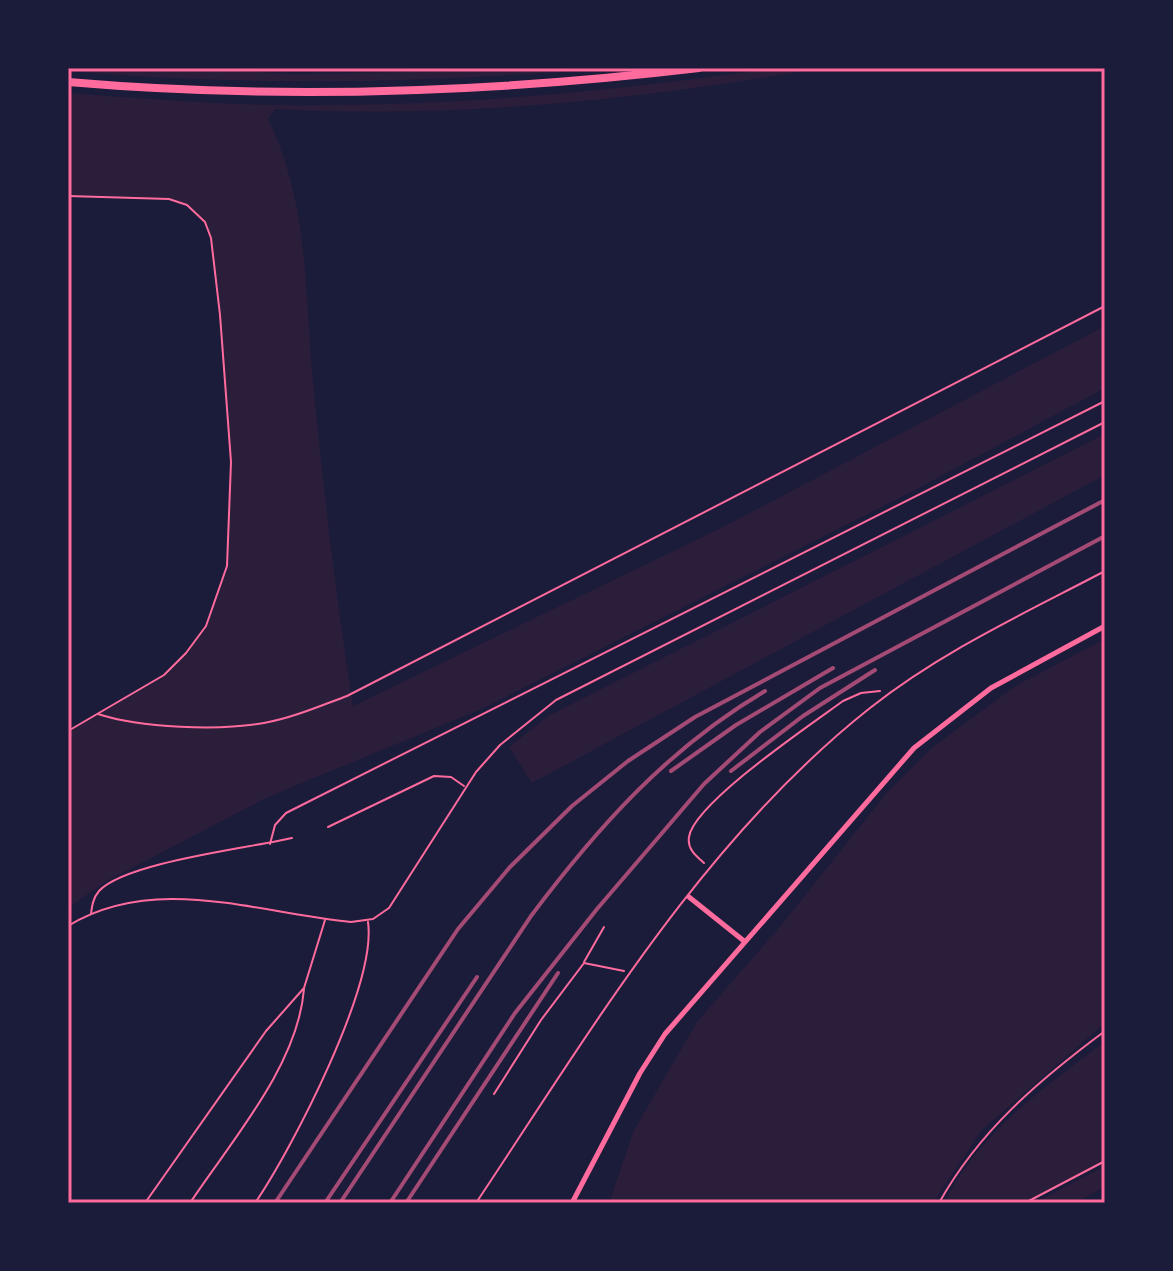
<svg xmlns="http://www.w3.org/2000/svg" width="1173" height="1271" font-family="Inter,sans-serif">
<style>
.green{fill:#2a1e3b}
.lines{fill:none;stroke-linecap:round;stroke-linejoin:round}
.path{stroke:#ff6b9d;stroke-width:2}
.service{stroke:#ff6b9d;stroke-width:2}
.minor{stroke:#ff6b9d;stroke-width:5}
.primary{stroke:#ff6b9d;stroke-width:8}
.rail{stroke:#a44b75;stroke-width:4}
.neatline{fill:none;stroke:#ff6b9d;stroke-width:3}
</style>
<rect width="100%" height="100%" fill="#1b1b3a"/>
<!-- green -->
<g class="green">
<path d="M68,68H182L295,74L612,68C430,83 250,87 68,71Z"/>
<path d="M775,68H820C642,100 455,119 275,109L268,119C311,208 304,297 314,392C324,497 337,602 353,706L721,528L1105,326V388L915,490L484,708L268,797L107,881L68,908V731L164,675L186,653L206,626L227,566L231,462L220,315L208,226L187,205L169,199L68,196V93C138,98 209,104 280,105C446,107 611,92 775,68Z"/>
<polygon points="1105,434 1105,475 532,783 509,747 548,716"/>
<polygon points="1105,639 1105,1023 981,1131 933,1203 609,1203 634,1130 697,1022 783,923 885,795 933,747 1017,685"/>
<path d="M1105,1041V1161L1025,1203H944C979,1132 1044,1088 1105,1041Z"/>
<polygon points="1105,1166 1105,1187 1074,1203 1034,1203"/>
</g>
<g class="lines">
<!-- path -->
<g class="path">
<polyline points="237,68 405,68"/>
<polyline points="68,196 169,199 187,205 205,222 211,238 220,315 231,462 227,566 206,626 186,653 164,675 68,731"/>
<path d="M98,714C140,728 220,731 264,723C292,718 320,706 347,696L1105,306"/>
<path d="M704,863C696,856 687,849 689,837C694,803 813,723 843,701L861,693L880,691"/>
<polyline points="584,962 604,927"/>
<polyline points="494,1094 541,1020 584,963 624,971"/>
<polyline points="1025,1203 1105,1161"/>
</g>
<!-- service -->
<g class="service">
<polyline points="328,827 434,776 451,777 464,786"/>
<polyline points="270,844 275,825 286,813 1105,401"/>
<path d="M91,914C92,906 93,898 99,891C126,862 250,848 292,838"/>
<path d="M68,926C155,873 257,913 351,922L373,919L389,908L476,772L500,745L556,700L1105,422"/>
<polyline points="145,1203 266,1031 304,988 325,920"/>
<path d="M190,1203C232,1140 298,1065 304,989"/>
<path d="M255,1203C292,1149 377,985 368,922"/>
<path d="M476,1203C592,1029 703,840 870,708C942,651 1025,613 1105,571"/>
<path d="M939,1203C979,1131 1039,1080 1105,1031"/>
</g>
<!-- minor -->
<g class="minor">
<polyline points="689,897 744,941"/>
<polyline points="572,1203 640,1073 665,1034 914,748 991,688 1105,626"/>
</g>
<!-- primary -->
<path class="primary" d="M68,82C279,100 489,93 699,68"/>
<!-- rail -->
<g class="rail">
<polyline points="671,771 736,725 833,668"/>
<polyline points="731,771 803,716 875,670"/>
<polyline points="275,1203 458,929 510,867 572,806 628,761 695,717 1105,500"/>
<polyline points="325,1203 477,977"/>
<path d="M340,1203L531,916C597,828 668,748 765,691"/>
<polyline points="390,1203 515,1013 597,909 704,784 760,732 820,688 1105,536"/>
<polyline points="406,1203 558,973"/>
</g>
</g>
<!-- border -->
<rect width="1173" height="1271" fill="none" stroke="#1b1b3a" stroke-width="140"/>
<rect x="70" y="70" width="1033" height="1131" class="neatline"/>
</svg>
